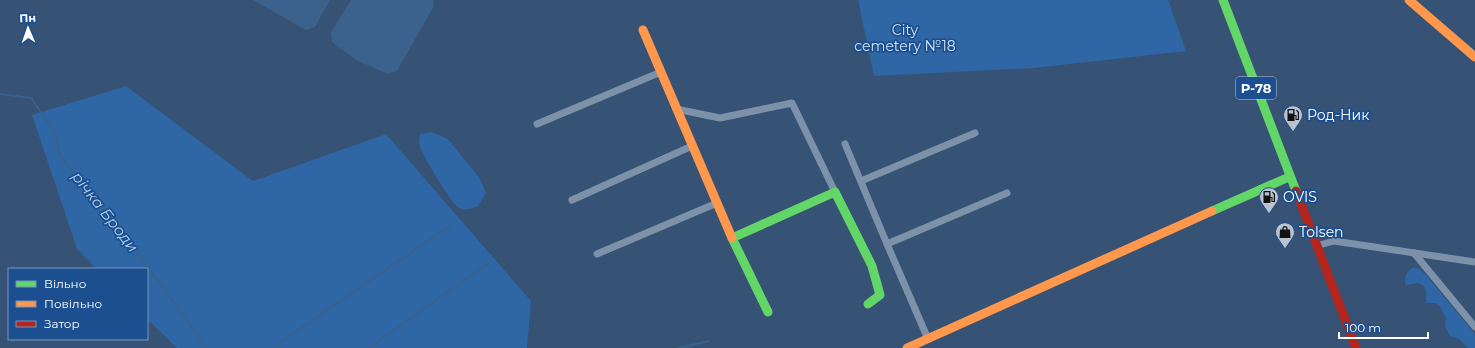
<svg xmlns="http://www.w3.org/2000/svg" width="1475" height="348" font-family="Montserrat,sans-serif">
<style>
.green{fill:#2f66a5}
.water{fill:#3b618d}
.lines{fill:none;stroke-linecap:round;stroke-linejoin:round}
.stream{stroke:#3b618d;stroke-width:2}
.street{stroke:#7d92a8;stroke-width:7}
.fast{stroke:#63d668;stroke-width:9}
.slow{stroke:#ff974d;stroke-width:9}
.jam{stroke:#b3261e;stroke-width:9}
.labels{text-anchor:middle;stroke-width:3.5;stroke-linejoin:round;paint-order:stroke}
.shield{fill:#1b4f8f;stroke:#bbcadd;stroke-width:1}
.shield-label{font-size:13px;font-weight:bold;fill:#fff}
.park-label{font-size:14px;fill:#cfe3fa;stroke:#1b4f8f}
.poi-label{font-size:14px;fill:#fff;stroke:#1b4f8f;text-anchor:start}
.water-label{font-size:15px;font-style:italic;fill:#b5d3f5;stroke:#1b4f8f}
</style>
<rect width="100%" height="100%" fill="#365274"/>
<!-- green -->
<g class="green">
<polygon points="858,0 1168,0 1186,51 1034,68 874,76"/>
<polygon points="126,86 253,181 386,134 531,301 527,348 177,348 147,319 147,269 97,269 77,249 32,115"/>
<path d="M432,132L448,139L480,179L486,193L478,206C471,209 465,211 458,207C451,203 420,152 419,143C419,141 420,137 420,134Z"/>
<path d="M1414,267L1419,269L1425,274L1475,334V348H1468L1459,339L1450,336L1445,326L1446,318L1440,307L1435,303H1426V292L1424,286L1418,283L1406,285C1403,277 1407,271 1414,267Z"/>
</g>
<!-- water -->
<g class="water">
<polygon points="253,0 330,0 315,27 306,30"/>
<polygon points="351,0 433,0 434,6 397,71 388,74 356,60 332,42 331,32"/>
</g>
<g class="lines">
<!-- stream -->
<g class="stream">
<polyline points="0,94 31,98 56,134 59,154 159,282 207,348"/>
<polyline points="272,348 451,225"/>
<polyline points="369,348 490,262"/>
<polyline points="679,348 709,341"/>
</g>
<!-- street -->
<g class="street">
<polyline points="676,109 720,118 792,103 835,192"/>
<polyline points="537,124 661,72"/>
<polyline points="845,144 887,244"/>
<polyline points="861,181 975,133"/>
<polyline points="572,200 692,146"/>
<polyline points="1316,246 1334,241 1475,262"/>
<polyline points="1414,253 1475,327"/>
<polyline points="597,254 717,203"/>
<polyline points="928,339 887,244 1007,193"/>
</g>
<!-- fast -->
<g class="fast">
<polyline points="1223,0 1296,191"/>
<polyline points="1212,211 1289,177"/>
<polyline points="768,312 732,238 835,192 872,266 880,295 868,304"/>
</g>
<!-- slow -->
<g class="slow">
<polyline points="1409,0 1475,57"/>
<polyline points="643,30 732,238"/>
<polyline points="907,348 1212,211"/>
</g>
<!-- jam -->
<polyline class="jam" points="1296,191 1356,348"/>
</g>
<!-- icons -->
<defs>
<g id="fuel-pin" transform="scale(1)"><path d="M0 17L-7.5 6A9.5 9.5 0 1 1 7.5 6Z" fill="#b9c2ce" stroke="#1b4f8f"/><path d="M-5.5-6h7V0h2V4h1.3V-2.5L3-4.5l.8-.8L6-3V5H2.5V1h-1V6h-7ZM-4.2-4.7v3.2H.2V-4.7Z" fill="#111"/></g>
<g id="shop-pin" transform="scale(1)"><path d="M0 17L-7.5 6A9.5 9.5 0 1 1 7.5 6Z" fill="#b9c2ce" stroke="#1b4f8f"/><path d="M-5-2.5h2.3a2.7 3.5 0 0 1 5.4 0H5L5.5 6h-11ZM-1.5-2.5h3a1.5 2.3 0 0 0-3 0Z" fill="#111"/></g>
</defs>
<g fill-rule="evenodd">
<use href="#fuel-pin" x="1293" y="115"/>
<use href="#fuel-pin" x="1269" y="197"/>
<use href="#shop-pin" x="1285" y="232"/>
</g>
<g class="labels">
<!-- shield labels -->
<rect class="shield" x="1236" y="77" width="40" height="22" rx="3"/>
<g class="shield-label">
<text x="1256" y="93">Р-78</text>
</g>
<!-- park labels -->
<g class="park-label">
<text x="905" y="35">City<tspan x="905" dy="16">cemetery №18</tspan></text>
</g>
<!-- poi labels -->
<g class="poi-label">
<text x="1307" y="120">Род-Ник</text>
<text x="1283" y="202">OVIS</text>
<text x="1299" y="237">Tolsen</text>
</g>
<!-- water labels -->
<g class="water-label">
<text transform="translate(105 212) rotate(52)" y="5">річка Броди</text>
</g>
</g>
<!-- legend -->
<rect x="8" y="268" width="140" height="72" fill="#1b4f8f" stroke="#7695bc"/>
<rect x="16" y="281" width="20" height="6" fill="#63d668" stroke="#7695bc"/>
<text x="44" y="288" font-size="12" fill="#ffffff">Вільно</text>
<rect x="16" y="301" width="20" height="6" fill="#ff974d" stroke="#7695bc"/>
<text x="44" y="308" font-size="12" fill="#ffffff">Повільно</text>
<rect x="16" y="321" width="20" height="6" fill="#b3261e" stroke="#7695bc"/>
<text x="44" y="328" font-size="12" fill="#ffffff">Затор</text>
<!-- north arrow -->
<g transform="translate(28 28) rotate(358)" stroke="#1b4f8f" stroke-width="3" paint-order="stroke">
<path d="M0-3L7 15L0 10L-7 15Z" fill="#ffffff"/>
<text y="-6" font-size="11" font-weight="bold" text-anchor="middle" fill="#ffffff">Пн</text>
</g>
<!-- scale -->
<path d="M1339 332v6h89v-6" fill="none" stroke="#ffffff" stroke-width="2"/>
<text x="1345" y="332" font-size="12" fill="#ffffff" stroke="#1b4f8f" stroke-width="3" paint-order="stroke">100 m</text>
</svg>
